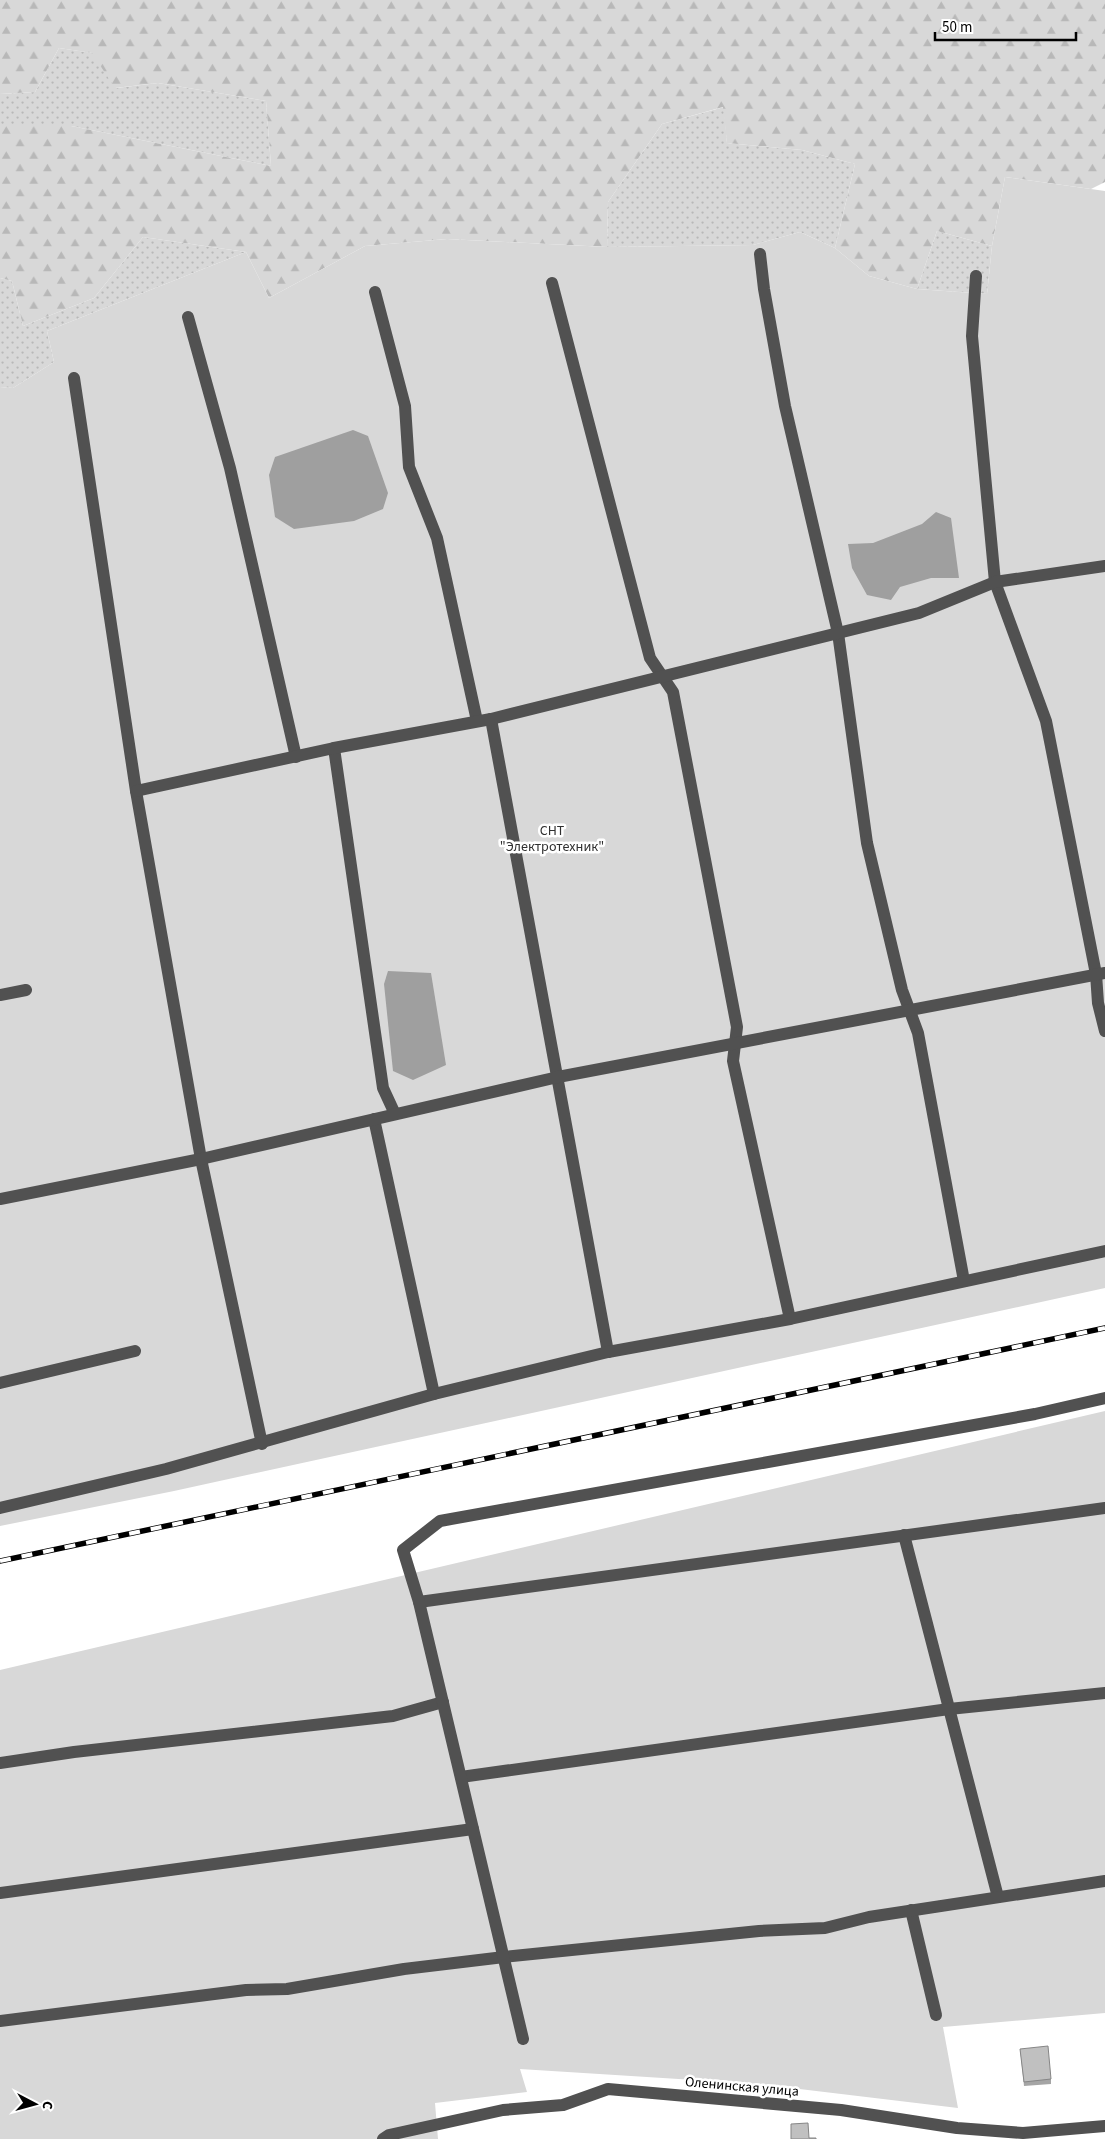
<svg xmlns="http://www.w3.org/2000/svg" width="1105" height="2139" font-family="'Source Sans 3',sans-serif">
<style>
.grass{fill:url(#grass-dots)}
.forest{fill:url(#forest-firs)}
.garden{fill:#d8d8d8}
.water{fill:#9f9f9f}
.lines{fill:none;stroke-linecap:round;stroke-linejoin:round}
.minor{stroke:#515151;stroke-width:12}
.rail-casing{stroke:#000;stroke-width:5.5}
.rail{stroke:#fff;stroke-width:4;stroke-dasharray:11;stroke-linecap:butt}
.wall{fill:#a5a5a5}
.building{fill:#c0c0c0;stroke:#868686}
.labels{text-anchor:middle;stroke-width:5;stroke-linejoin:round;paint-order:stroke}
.park-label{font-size:14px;fill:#2f2f2f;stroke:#fff}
.street-label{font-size:14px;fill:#000;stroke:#fff}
</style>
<defs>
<pattern id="grass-dots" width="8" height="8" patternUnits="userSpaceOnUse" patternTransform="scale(1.25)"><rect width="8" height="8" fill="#d8d8d8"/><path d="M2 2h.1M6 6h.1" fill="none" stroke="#b8b8b8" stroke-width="1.8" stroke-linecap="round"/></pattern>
<pattern id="forest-firs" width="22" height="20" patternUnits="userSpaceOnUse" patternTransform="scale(1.25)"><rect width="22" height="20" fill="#d8d8d8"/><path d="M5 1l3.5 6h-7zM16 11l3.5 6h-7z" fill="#b8b8b8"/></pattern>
</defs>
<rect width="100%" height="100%" fill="#fff"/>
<!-- grass -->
<g class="grass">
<polygon points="59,48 93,53 116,88 158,83 266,101 271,166 71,126 0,126 0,94 35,92"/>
<polygon points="724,107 727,143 802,150 855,164 835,248 800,232 753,245 607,247 608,202 662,124"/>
<polygon points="937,231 992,246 987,294 917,289"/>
<polygon points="143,237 246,252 47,331 54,362 13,388 0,387 0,278 12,281 23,326 94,298"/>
</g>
<!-- forest -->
<polygon class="forest" points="0,0 1105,0 1105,182 1091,189 1005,177 992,246 937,231 917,289 869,276 835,248 855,164 802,150 727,143 723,107 662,124 608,202 607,247 447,239 365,246 269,298 246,252 143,237 94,298 23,326 12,281 0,278 0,126 71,126 271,166 266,101 158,83 115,88 92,53 59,48 35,92 0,94"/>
<!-- garden -->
<g class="garden">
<polygon points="1005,177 1105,191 1105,1288 174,1491 0,1526 0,387 13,388 54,362 47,331 246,252 269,298 365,246 447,239 607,247 753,245 800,232 835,248 869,276 917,289 987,294 992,246"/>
<polygon points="1105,1411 1105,2013 943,2027 958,2108 758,2084 520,2069 527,2092 435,2103 438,2139 0,2139 0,1670"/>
</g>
<!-- water -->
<g class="water">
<polygon points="353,430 368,436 388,493 383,509 354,521 294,529 275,517 269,475 275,457"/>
<polygon points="936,512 951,518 959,578 931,578 900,587 891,600 867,595 852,568 848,544 873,543 922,524"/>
<polygon points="388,971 431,973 446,1065 413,1080 393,1071 384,984"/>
</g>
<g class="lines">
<!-- minor -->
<g class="minor">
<polyline points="760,254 764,289 785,406 838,633 867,843 902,990 918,1033 964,1281"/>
<polyline points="976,276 972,336 995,582 1046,721 1096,974 1098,1003 1105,1031"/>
<polyline points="552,283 650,658 673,692 737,1027 733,1061 790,1319"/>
<polyline points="375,292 405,406 409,467 437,538 477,721"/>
<polyline points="188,317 230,468 296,757"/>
<polyline points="74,378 136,791 201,1159 262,1444"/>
<polyline points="491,719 608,1352"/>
<polyline points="334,748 383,1088 395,1114"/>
<polyline points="136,791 334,748 491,719 919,613 995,582 1105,566"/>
<polyline points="0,995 26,990"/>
<polyline points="374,1119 434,1394"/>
<polyline points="0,1199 201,1159 558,1077 1105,973"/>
<polyline points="0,1383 135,1351"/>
<polyline points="0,1508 166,1469 434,1394 608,1352 790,1319 1105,1251"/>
<polyline points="904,1535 998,1897"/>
<polyline points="419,1602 1105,1508"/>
<polyline points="0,1763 74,1752 393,1716 443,1702"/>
<polyline points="461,1777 949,1709 1105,1693"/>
<polyline points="0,1893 473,1829"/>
<polyline points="911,1910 936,2015"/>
<polyline points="0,2021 246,1990 287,1989 404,1969 504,1957 759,1931 825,1928 869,1917 1105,1881"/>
<polyline points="523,2039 419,1602 403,1550 440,1521 1035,1414 1105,1398"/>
<polyline points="383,2139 389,2135 503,2110 563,2105 608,2089 841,2110 957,2128 1023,2133 1105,2126"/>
</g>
<!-- rail casing -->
<g class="rail-casing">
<polyline id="rail" points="0,1561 1105,1328"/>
</g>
<!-- rail -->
<use href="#rail" class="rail"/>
</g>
<!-- wall -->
<polygon class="wall" points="1020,2049 1051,2079 1051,2084 1024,2086"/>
<!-- building -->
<g class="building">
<polygon points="1048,2046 1051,2079 1024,2082 1020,2049"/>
<polygon points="808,2123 809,2138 816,2138 816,2139 791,2139 791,2124"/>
</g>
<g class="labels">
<!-- park labels -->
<g class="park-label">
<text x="552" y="835">СНТ<tspan x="552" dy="16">"Электротехник"</tspan></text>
</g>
<!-- street labels -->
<g class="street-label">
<text transform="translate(742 2086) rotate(5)" y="5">Оленинская улица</text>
</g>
</g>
<!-- north arrow -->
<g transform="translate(35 2104) rotate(96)" stroke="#ffffff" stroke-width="4" paint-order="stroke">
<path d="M0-4L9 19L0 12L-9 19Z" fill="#000000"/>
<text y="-8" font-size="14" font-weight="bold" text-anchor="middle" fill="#000000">С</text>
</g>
<!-- scale -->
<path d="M935 32v8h141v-8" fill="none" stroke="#000000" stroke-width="2.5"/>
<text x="942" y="32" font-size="15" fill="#000000" stroke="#ffffff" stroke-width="4" paint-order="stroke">50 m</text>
</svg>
